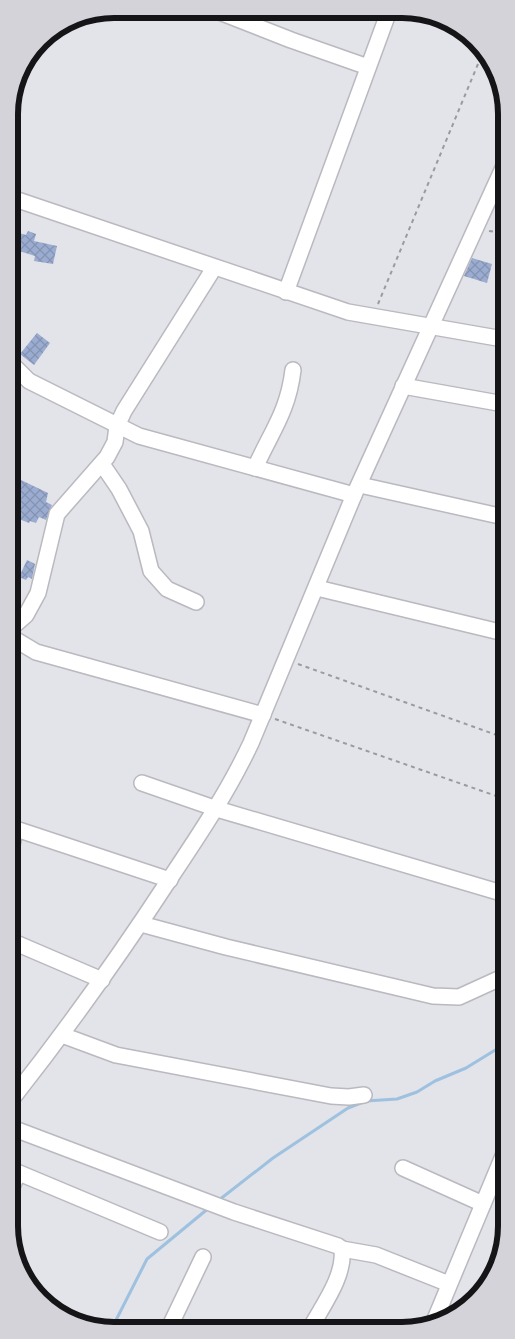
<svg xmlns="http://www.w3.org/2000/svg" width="515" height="1339" font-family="Literata,serif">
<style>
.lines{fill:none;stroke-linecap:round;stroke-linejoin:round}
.stream{stroke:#9dc1df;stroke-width:3}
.building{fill:url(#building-cross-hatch)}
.minor-casing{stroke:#b9b9bf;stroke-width:18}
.path{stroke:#9a9aa0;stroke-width:2;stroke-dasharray:4 4;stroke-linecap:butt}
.minor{stroke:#fff;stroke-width:15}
.rim{fill:none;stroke:#151517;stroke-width:6}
</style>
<defs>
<pattern id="building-cross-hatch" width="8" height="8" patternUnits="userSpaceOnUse" patternTransform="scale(1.25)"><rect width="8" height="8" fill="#9bacd1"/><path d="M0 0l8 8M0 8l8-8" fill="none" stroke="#8593b3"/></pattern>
</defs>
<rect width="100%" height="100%" fill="#e3e3ea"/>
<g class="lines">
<!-- stream -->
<g class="stream">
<polyline points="219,1200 273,1158 348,1108 366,1101 397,1099 417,1092 435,1081 466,1068 505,1044"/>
<polyline points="112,1328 147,1259 210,1207"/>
</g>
</g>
<!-- building -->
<g class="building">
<polygon points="28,231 36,234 34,241 57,246 53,264 34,261 35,256 13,249 19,233 26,235"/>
<polygon points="472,258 492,264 487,283 464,276"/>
<polygon points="37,333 50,343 34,365 20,354"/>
<polygon points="21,480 48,493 46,502 52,505 46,520 39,517 36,523 30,521 29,523 19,519 21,514 16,512 20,503 12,499"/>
<polygon points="27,560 35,564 32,579 28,577 26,580 19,577"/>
</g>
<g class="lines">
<!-- minor casing -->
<g class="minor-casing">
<g id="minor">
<polyline points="212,9 291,40 368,67"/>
<polyline points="9,197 348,312 503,339"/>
<polyline points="286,292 389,11"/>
<polyline points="10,362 29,381 139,436 354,495"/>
<polyline points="403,386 504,404"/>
<polyline points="102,464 119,489 141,531 151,571 167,589 196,602"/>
<path d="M255,468C271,432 288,412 293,370"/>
<polyline points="360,485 504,517"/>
<polyline points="317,588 504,633"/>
<polyline points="10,629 26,615 38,593 57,514 107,457 115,442 117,426 124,411 214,268"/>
<polyline points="11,637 36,652 263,715"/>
<polyline points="142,783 217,809 505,894"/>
<polyline points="11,827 15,832 11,849"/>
<polyline points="13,828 170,880"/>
<polyline points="141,924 226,947 433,996 459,997 505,976"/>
<polyline points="11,941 102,980"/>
<polyline points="62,1035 116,1055 331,1096 349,1097 364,1095"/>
<path d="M12,1099C68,1028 120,955 169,880C199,835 228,792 251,743L354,495L503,168"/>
<path d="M12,1128L234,1212L338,1246L342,1249C345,1276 323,1305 311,1327"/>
<polyline points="403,1168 483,1204"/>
<polyline points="12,1170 160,1232"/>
<polyline points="12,1187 18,1173"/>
<polyline points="342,1249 376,1255 449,1284"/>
<polyline points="433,1324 506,1149"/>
<polyline points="169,1328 203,1257"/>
</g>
</g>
<!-- path -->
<g class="path">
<polyline points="489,231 503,233"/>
<polyline points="378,304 483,52"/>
<polyline points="298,664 505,738"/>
<polyline points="275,719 505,799"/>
</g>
<!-- minor -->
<use href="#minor" class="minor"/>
</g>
<!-- crop -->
<path d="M0 0H515V1339H0ZM114 18H402A96 96 0 0 1 498 114V1226A96 96 0 0 1 402 1322H114A96 96 0 0 1 18 1226V114A96 96 0 0 1 114 18Z" fill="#d3d3d9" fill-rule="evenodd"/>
<path class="rim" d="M114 18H402A96 96 0 0 1 498 114V1226A96 96 0 0 1 402 1322H114A96 96 0 0 1 18 1226V114A96 96 0 0 1 114 18Z"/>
</svg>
